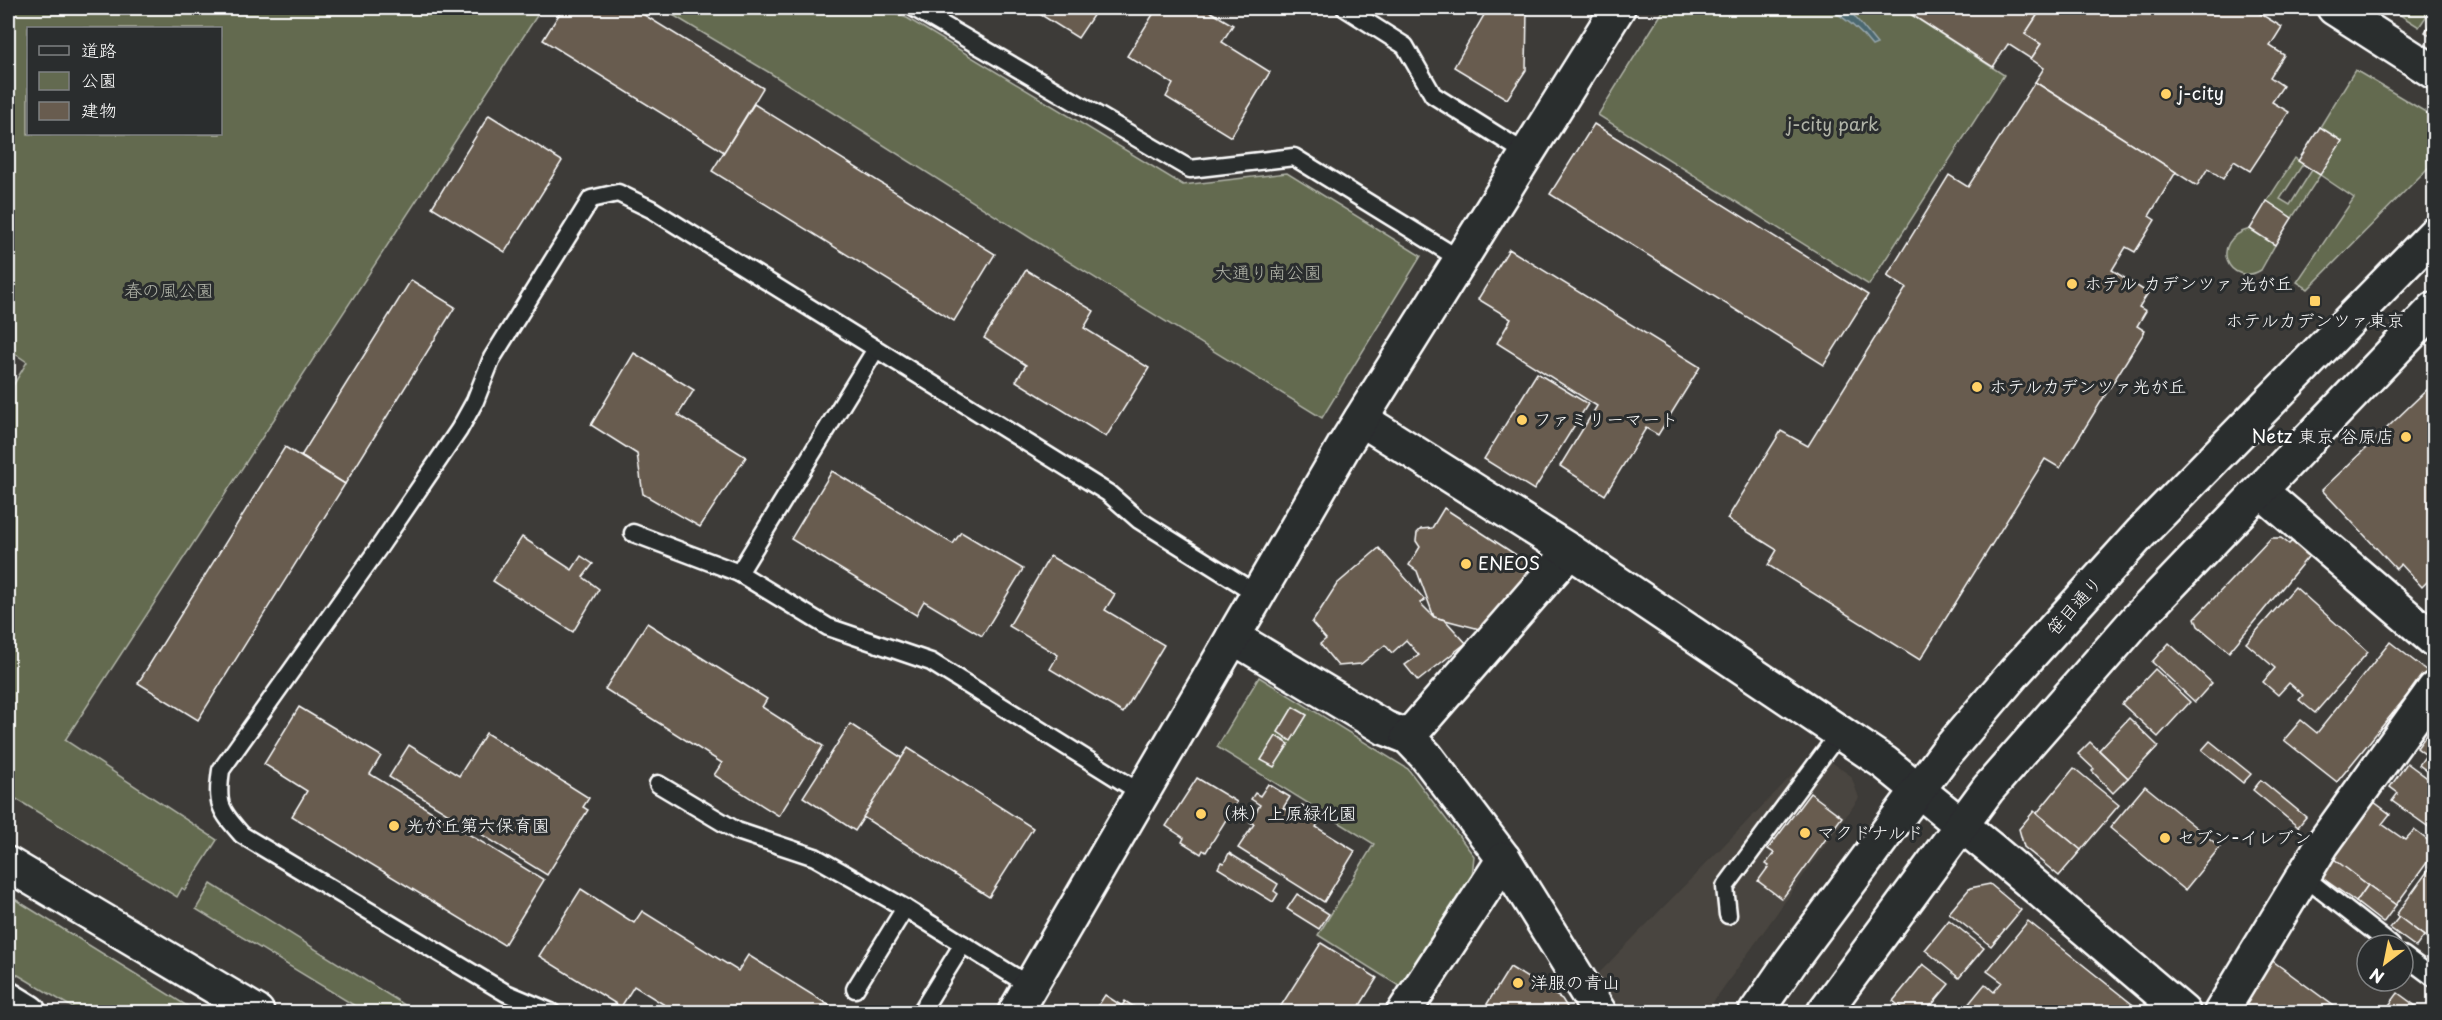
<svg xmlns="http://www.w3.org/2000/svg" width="2442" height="1020" font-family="'Playpen Sans','Klee One',sans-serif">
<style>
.built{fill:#4a453f}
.green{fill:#636a50;stroke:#b1b4a8;stroke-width:1.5;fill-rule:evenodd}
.water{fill:#4c6870;stroke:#94a4a9;stroke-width:1.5}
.building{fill:#685c4f;stroke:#fff;stroke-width:1.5}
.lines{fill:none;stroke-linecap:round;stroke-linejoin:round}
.lane-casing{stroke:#fff;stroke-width:21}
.street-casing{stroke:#fff;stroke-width:38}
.secondary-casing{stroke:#fff;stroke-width:38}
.lane{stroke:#2a2d2e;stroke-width:16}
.street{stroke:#2a2d2e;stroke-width:33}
.secondary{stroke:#2a2d2e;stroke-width:33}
.poi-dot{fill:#ffd166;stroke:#2a2d2e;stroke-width:2}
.labels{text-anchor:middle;stroke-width:6;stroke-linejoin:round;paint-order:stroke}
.poi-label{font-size:18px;fill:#fff;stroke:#2a2d2e;text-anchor:start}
.park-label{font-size:18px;fill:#b1b4a8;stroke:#2a2d2e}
.street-label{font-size:18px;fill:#fff;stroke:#2a2d2e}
</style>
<rect width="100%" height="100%" fill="#3d3b38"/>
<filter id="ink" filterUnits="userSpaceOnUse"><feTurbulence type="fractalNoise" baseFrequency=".0167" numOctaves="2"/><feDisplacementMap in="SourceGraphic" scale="12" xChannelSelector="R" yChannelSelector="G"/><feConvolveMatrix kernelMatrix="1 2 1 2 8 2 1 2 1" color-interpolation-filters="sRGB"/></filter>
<g filter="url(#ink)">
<!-- built -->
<polygon class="built" points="1816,751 1851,776 1859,798 1706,1012 1619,1012 1598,974"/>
<!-- green -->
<g class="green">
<path d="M8,8H542L65,740L217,840L185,890L182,888L177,897L8,794V394L27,362L8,349ZM28,28H220V134H28Z"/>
<polygon points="661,8 879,8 907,18 1183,185 1287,173 1421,256 1322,418 1032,239 770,73"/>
<polygon points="1665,8 1901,8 2004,75 1869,285 1598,115"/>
<polygon points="2389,8 2432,8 2419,27"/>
<polygon points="2355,70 2434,117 2434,162 2308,289 2297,282 2354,198 2320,175 2292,218 2267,201 2295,158 2303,164 2280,199 2290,205 2312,170 2341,141 2320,127"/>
<path d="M2250,229L2275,245L2261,270C2230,289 2206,241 2250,229Z"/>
<path d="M1259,677L1408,769L1474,856L1472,877L1402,988L1318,935L1374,844L1217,747ZM1293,707L1307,715L1291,740L1278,732Z"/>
<polygon points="211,884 416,1012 365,1012 196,909"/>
<polygon points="8,895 197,1012 80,1012 8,969"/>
</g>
<!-- water -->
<path class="water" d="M1827,8H1845L1851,12L1877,44L1872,46C1859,29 1845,17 1827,8Z"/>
<!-- building -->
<g class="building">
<polygon points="563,8 633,8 763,88 724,152 543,40"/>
<polygon points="1030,8 1098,8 1078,38"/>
<polygon points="1157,8 1204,8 1233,25 1222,42 1270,72 1231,137 1166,97 1173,84 1127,56"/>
<polygon points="1472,8 1527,8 1526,70 1507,99 1454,67 1484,15"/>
<polygon points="1901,8 2042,8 2025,34 2041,44 2031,59 2008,44 1993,67"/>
<polygon points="2042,8 2251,8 2282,27 2270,46 2284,55 2270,77 2283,86 2272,102 2289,112 2250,171 2234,161 2223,179 2208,168 2197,186 2035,82 2044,68 2031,59 2041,44 2025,34"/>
<polygon points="2434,17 2434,38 2425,32"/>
<polygon points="2035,82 2176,172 2149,216 2155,220 2135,252 2126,247 2112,270 2148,293 2139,307 2146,311 2137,326 2145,331 2060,468 2045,459 1920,660 1768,565 1777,550 1727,519 1781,431 1808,446 1906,288 1887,276 1949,175 1968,187"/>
<polygon points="754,104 995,254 954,321 712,171"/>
<polygon points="489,115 562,161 505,252 432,207"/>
<polygon points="1594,124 1868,295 1824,365 1550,194"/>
<polygon points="2320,127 2342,141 2320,175 2298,161"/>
<polygon points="2267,201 2292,218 2275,245 2250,229"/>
<polygon points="1509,249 1700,367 1658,435 1646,428 1605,495 1560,466 1597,406 1497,343 1511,319 1478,299"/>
<polygon points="1026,270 1094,311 1084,328 1149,368 1106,437 1016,381 1026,365 984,338"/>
<polygon points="411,280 455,307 345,484 301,456"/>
<polygon points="634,353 694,390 678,415 746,457 700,527 643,494 637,454 591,425"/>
<polygon points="1537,373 1588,404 1534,490 1484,459"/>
<polygon points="2434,383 2434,575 2422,587 2401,564 2396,569 2322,490"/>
<polygon points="285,447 345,484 198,720 138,683"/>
<polygon points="832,471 953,544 961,532 1023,569 982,636 924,601 916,615 791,539"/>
<polygon points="1444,508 1533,566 1487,631 1434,617 1417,571 1409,565 1420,547 1416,541 1417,533 1421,529 1432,528"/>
<polygon points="522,537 572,570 581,556 593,564 583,577 599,589 573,632 493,581"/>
<polygon points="2271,538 2281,538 2289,544 2295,538 2312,552 2229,652 2198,626 2195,618"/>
<polygon points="1379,548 1425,600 1420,603 1434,617 1445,620 1466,643 1418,681 1405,665 1419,655 1406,640 1392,653 1385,645 1361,664 1338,666 1320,644 1326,639 1312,623 1337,584"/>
<polygon points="1050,556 1115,594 1105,610 1164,645 1123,713 1050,669 1058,655 1009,626"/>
<polygon points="2295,587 2368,652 2315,713 2299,700 2303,695 2289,683 2278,695 2263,682 2275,668 2246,643"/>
<polygon points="647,623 767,699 762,707 823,746 779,816 714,775 722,763 605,689"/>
<polygon points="2390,642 2427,671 2337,782 2284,740 2301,720 2317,733"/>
<polygon points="2169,643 2212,683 2195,702 2152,662"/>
<polygon points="2155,669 2190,702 2158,737 2122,704"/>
<polygon points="299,707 381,756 370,774 544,880 504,945 292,816 307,791 264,764"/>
<polygon points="1293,707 1307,715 1291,741 1278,732"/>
<polygon points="2129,718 2158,746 2128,778 2099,750"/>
<polygon points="850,724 902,758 855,831 803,797"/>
<polygon points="2430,730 2434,734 2434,776 2419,765 2426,755 2417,748"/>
<polygon points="486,733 589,798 583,807 588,810 547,875 389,777 409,745 459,776"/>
<polygon points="1276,736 1289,744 1274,767 1261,760"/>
<polygon points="2210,741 2251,774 2243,783 2202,750"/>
<polygon points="2090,742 2128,778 2113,793 2092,771 2094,769 2078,754"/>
<polygon points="908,748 1033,828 989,897 863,817"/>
<polygon points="2407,763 2434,783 2434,822 2430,828 2392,801 2398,793 2390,787"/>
<polygon points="2074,768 2119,805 2081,850 2037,813"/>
<polygon points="1197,778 1237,802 1206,852 1203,850 1201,854 1182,842 1184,838 1166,826"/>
<polygon points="2261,780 2306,817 2298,827 2253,790"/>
<polygon points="1268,784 1290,797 1283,808 1295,815 1302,805 1322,817 1316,827 1355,851 1324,902 1238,848 1254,824 1250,822 1260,805 1251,799 1255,793 1260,796"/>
<polygon points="2145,786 2220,847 2185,890 2110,828"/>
<polygon points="1810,793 1842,817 1782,899 1758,881 1769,866 1766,864 1774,853 1768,849"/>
<polygon points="2366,796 2390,814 2382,824 2405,840 2414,830 2434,845 2434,853 2396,905 2324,853"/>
<polygon points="2034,811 2081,850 2059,876 2024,847 2019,829"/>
<polygon points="1229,853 1278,884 1274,891 1278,894 1273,902 1218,868 1221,862 1224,863"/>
<polygon points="2334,859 2368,885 2356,902 2321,877"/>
<polygon points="2434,862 2434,943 2396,915"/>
<polygon points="1990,884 2021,910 1991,946 1949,913 1970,888"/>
<polygon points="2368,885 2396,905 2383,923 2356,902"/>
<polygon points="581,889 634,923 642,911 738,971 748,955 840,1012 676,1012 634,986 621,1007 539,956"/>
<polygon points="1297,894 1329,914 1319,929 1287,909"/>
<polygon points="2399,917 2424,936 2416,947 2390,928"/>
<polygon points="1949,920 1984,948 1959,978 1925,950"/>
<polygon points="2028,921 2142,1012 1962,1012 1985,984 1994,992 2002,982 1987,971"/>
<polygon points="1321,943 1377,978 1356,1012 1277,1012"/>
<polygon points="2270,959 2342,1012 2238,1012 2261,981 2257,978"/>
<polygon points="1923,964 1949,984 1926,1012 1907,1012 1893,1001"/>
<polygon points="1510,967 1562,999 1570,1012 1482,1012"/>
<polygon points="2398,993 2417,1007 2413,1012 2384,1012"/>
<polygon points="1105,995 1122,1006 1125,1001 1142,1012 1094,1012"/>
</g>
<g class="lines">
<!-- lane casing -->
<g class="lane-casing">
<g id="lane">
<polyline points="914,8 1190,169 1294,157 1461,260"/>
<polyline points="1345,8 1405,46 1433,95 1527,154"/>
<polyline points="633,533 739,573 828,627 931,662 1141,793"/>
<polyline points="739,573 876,349"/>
<polyline points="658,784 737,831 815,857 905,908 1030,986"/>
<polyline points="2303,876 2391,945"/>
<polyline points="1728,915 1725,887 1840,732"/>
<polyline points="2403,955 2434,978"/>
<polyline points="855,989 905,908"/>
<path d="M551,1012L506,993L242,835C220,810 216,805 221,770L380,546L459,430L475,401L492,358L591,199L618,193L651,209L1108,493L1139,520L1257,594"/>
<polyline points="921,1012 963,944"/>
</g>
</g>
<!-- street casing -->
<g class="street-casing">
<g id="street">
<polyline points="2262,492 2434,640"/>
<polyline points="1233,637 1385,728 1408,737"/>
<polyline points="1504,859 1426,756 1408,737 1570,551"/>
<polyline points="1404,1012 1504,859 1599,1012"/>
<polyline points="2221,1012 2322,845 2434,689"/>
</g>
</g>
<!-- secondary casing -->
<g class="secondary-casing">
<g id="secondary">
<polyline points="2334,8 2434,72"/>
<polyline points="1361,419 1570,551 1885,763 1991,849 2183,1012"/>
<polyline points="8,864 257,1012"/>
<polyline points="8,999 29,1012"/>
<polyline points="1015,1012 1344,446 1618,8"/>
<polyline points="1756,1012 1792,960 1945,754 2014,673 2141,533 2434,234"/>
<polyline points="1824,1012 1988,789 2138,618 2434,309"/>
</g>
</g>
<!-- lane -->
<use href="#lane" class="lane"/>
<!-- street -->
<use href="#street" class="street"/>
<!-- secondary -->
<use href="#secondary" class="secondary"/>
</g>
</g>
<!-- markers -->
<g class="poi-dot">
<circle cx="2166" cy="94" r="6"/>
<circle cx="2072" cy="284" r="6"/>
<rect x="2309" y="295" width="12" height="12" rx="3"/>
<circle cx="1977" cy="387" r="6"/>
<circle cx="1522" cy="420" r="6"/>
<circle cx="2406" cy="437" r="6"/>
<circle cx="1466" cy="564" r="6"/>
<circle cx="1201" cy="814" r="6"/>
<circle cx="394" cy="826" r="6"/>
<circle cx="1805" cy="833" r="6"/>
<circle cx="2165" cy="838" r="6"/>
<circle cx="1518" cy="983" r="6"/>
</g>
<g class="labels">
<!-- poi labels -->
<g class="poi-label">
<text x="2178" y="100">j-city</text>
<text x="2084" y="290">ホテル カデンツァ 光が丘</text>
<text x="2315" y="327" text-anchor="middle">ホテルカデンツァ東京</text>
<text x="1989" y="393">ホテルカデンツァ光が丘</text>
<text x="1534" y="426">ファミリーマート</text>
<text x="2394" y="443" text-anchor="end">Netz 東京 谷原店</text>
<text x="1478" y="570">ENEOS</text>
<text x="1213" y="820">（株）上原緑化園</text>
<text x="406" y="832">光が丘第六保育園</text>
<text x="1817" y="839">マクドナルド</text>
<text x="2177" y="844">セブン-イレブン</text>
<text x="1530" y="989">洋服の青山</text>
</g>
<!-- park labels -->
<g class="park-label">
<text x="1833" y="131">j-city park</text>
<text x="1268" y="279">大通り南公園</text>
<text x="169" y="297">春の風公園</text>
</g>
<!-- street labels -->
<g class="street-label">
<text transform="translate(2075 606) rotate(-48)" y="6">笹目通り</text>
</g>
</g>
<!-- margin -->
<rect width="2442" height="1020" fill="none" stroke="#2a2d2e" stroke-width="30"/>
<rect x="15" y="15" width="2412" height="990" fill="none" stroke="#fff" stroke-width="2" filter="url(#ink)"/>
<!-- legend -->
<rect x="27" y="27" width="195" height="108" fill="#2a2d2e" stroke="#7f8182" stroke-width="1.5"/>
<rect x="39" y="46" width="30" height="9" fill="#2a2d2e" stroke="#7f8182" stroke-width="1.5"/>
<text x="81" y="57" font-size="18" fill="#ffffff">道路</text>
<rect x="39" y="72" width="30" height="18" fill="#636a50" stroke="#7f8182" stroke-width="1.5"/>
<text x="81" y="87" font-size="18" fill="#ffffff">公園</text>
<rect x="39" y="102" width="30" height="18" fill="#685c4f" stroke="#7f8182" stroke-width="1.5"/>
<text x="81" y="117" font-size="18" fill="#ffffff">建物</text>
<!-- north arrow -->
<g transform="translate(2385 963) rotate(212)"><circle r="28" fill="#2a2d2e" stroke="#7f8182" stroke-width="1.5"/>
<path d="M0-4.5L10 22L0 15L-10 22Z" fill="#ffd166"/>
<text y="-9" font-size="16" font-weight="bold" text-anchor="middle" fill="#ffffff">N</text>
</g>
</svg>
